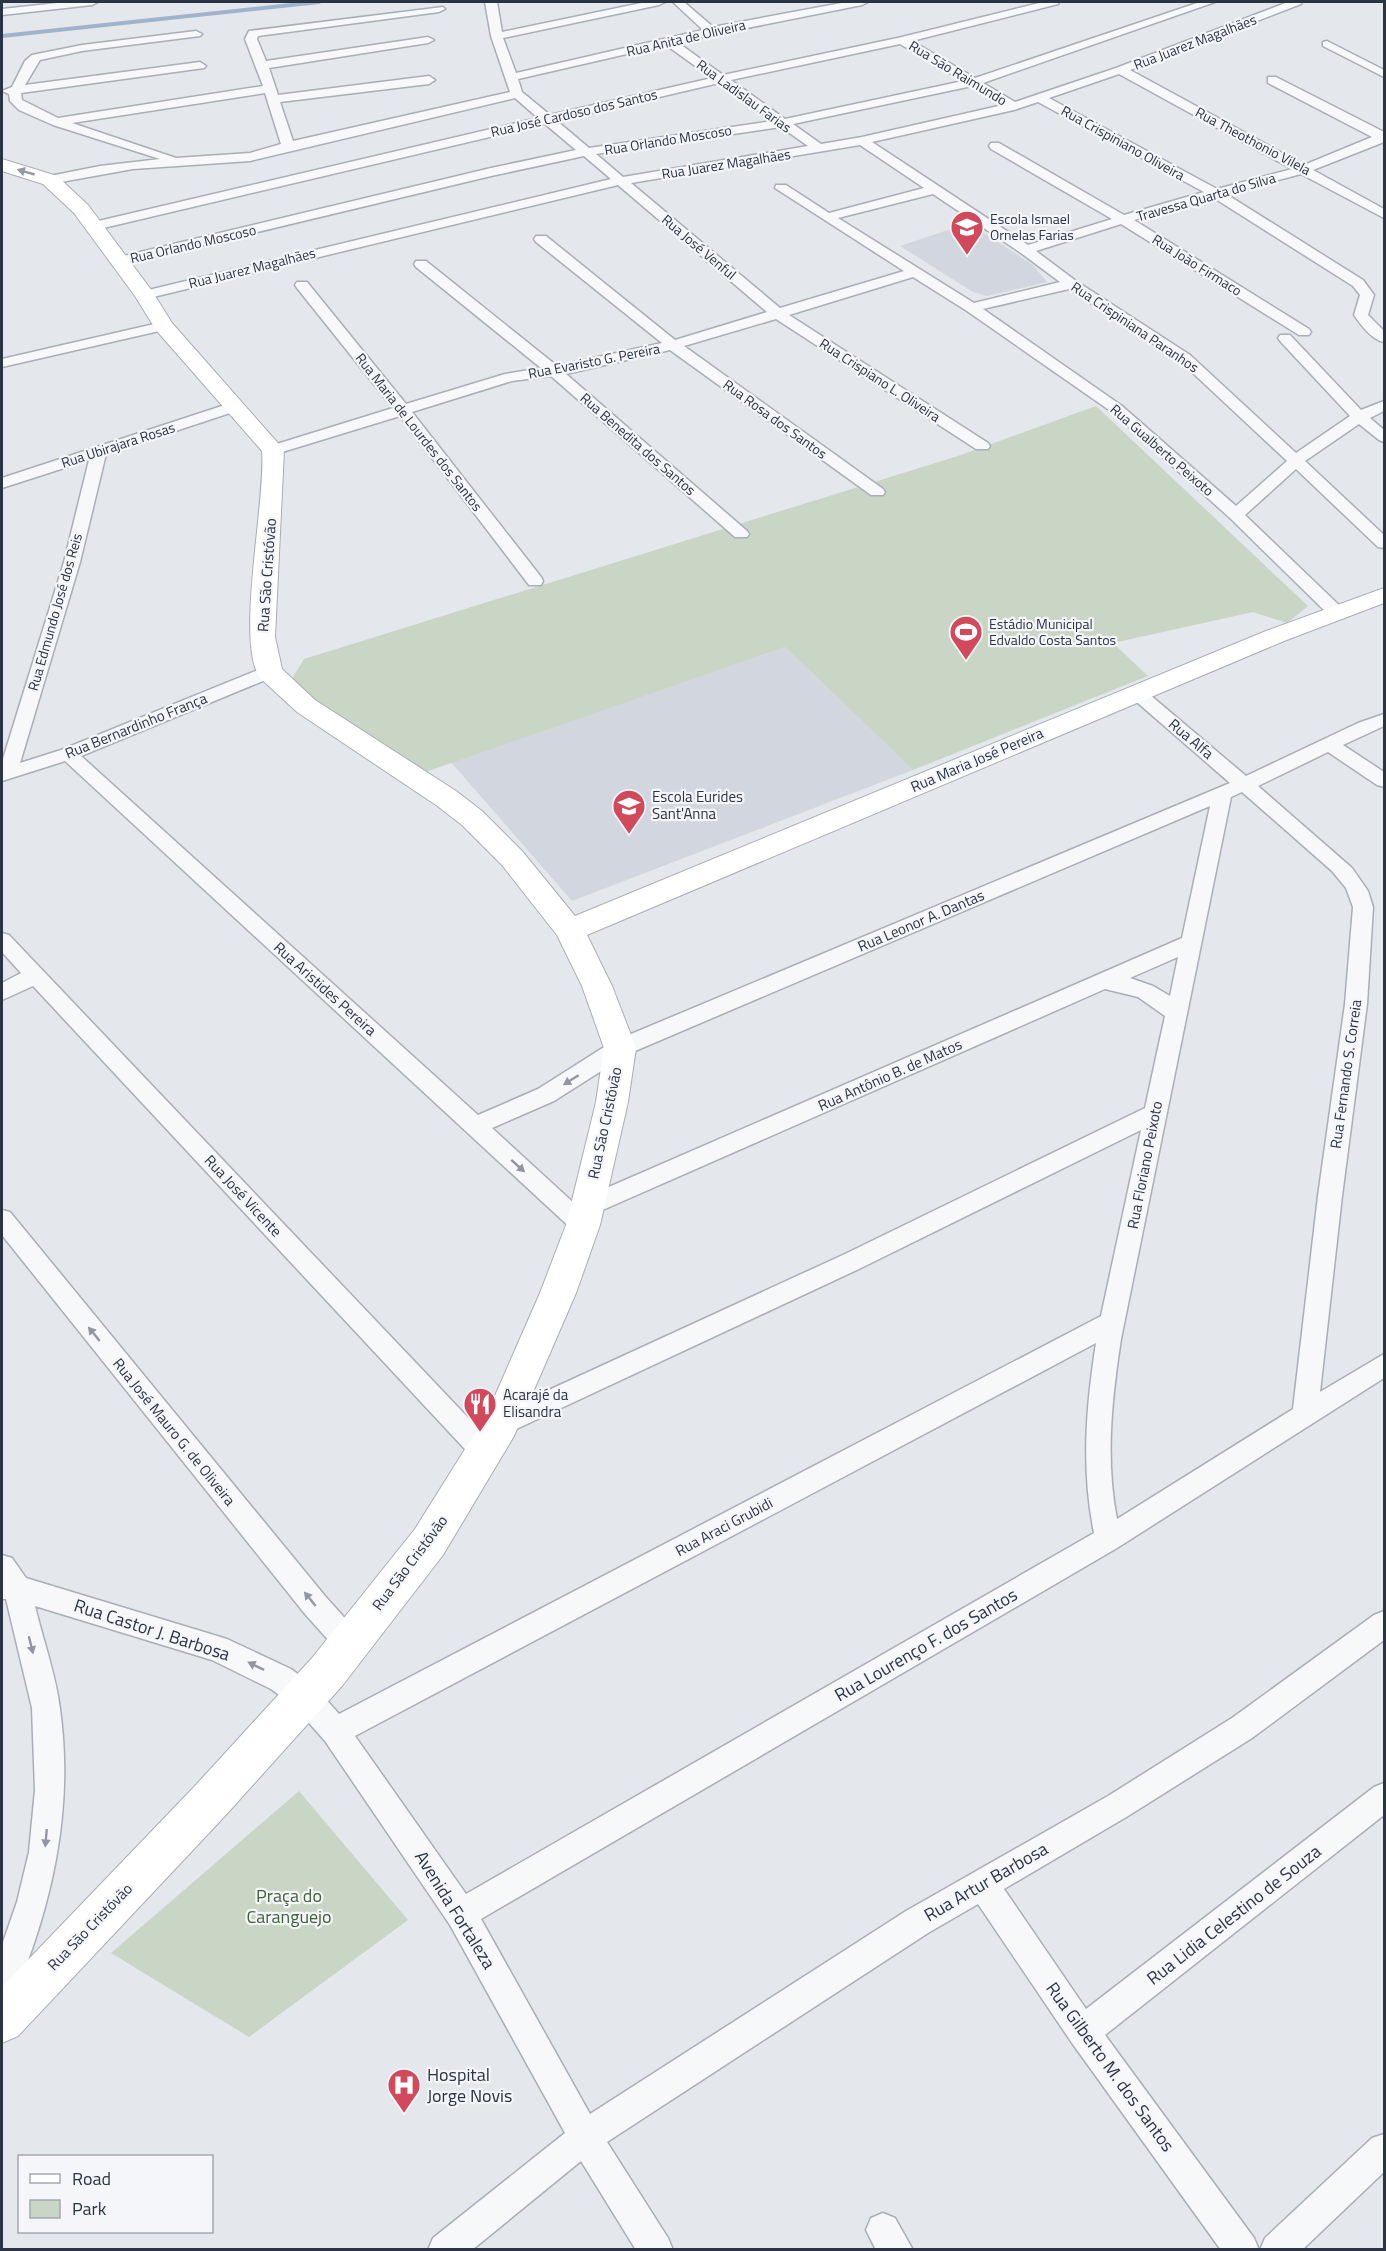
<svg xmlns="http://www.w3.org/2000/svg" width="1386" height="2251" font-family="'Titillium Web',sans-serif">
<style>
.built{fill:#d2d6de}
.green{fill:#c9d6c5}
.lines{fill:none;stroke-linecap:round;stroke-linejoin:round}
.stream{stroke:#9fb4cc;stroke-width:4}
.street-casing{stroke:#a9aeb7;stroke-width:3}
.secondary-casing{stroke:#a9aeb7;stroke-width:2}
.street{fill:#f7f8fa;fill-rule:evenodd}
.secondary{fill:#fff;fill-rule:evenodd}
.oneway{fill:#959aa2}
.oneway2{fill:#9196a0}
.labels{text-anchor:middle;stroke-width:4.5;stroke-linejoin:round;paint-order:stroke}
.far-street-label{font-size:14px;fill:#2b3445;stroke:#f4f6f9}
.far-poi-label{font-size:14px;fill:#2b3445;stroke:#f4f6f9;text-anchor:start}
.street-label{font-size:15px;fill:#2b3445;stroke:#f4f6f9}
.poi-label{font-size:15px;fill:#2b3445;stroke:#f4f6f9;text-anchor:start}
.near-street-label{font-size:18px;fill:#2b3445;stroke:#f4f6f9}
.near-park-label{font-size:18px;fill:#3f6138;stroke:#f4f6f9}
.near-poi-label{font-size:18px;fill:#2b3445;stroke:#f4f6f9;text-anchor:start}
</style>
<rect width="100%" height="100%" fill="#e4e7ec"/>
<!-- built -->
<g class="built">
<polygon points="969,223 1033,265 1047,282 987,296 973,292 900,246"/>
<polygon points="785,647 913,770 572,901 450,761"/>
</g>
<!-- green -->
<g class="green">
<polygon points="1096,406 1308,606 1287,623 1253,612 1113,643 1148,676 913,770 785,647 411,777 285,690 304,659 958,456"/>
<polygon points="299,1791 408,1920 249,2037 111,1953"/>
</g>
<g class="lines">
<!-- stream -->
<polyline class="stream" points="2,36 319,2"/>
<!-- street casing -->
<g class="street-casing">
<g id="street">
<polygon points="67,2 98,2 92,5 2,15 2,9"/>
<path d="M485,2H497L502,32L646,2H665L659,5L503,38L516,73L703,30L673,2H684L713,27L847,2H868L862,5L677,42L723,75L902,37L1043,2H1059L1058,4L912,41L975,78L1200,2H1215L983,83L1015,102L1116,68L1288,2H1302L1301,4L1130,70L1304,165L1372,137L1268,83V77H1276L1384,132V142L1313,170L1384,209V218L1301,174L1226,194L1363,280L1374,295L1368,315L1384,331V342C1372,340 1361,325 1354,315L1360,295L1353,286L1214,198L1134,220L1309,329L1311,332L1309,335H1299L1121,224L1036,251L1076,281L1190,355L1296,453L1350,416L1280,341L1278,338L1280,335H1290L1361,410L1384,401V411L1370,418L1384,430V442L1379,440L1359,424L1305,461L1384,535V548L1378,547L1296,469L1245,515L1342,608L1345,612L1342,616H1330L1230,518L1112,412L967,311L913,277L789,315L988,443L990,446L988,449H976L776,319L684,346L883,489L885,492L883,495H871L670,350L566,374L747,531L749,534L747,537H735L551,376L512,381L412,412L541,577L543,581L541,585H529L400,416L279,453H267L265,450L267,447L393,408L297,288L295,285L297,282H307L406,404L505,374L541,368L416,267L414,264L416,261H426L557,366L662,343L536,242L534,239L536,236H546L675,340L767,312L618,185L145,299L140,298L138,295L140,292L611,179L584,156L491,176L120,265L113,261L115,258L491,168L576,150L545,124L95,230L90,229L88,226L90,223L538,118L515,98L250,161L133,169L50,184L44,180L45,177L100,166L160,159L53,125L19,110L10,101L9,94L2,91L12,87L25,61L32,55L82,45L196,31L202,34L200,36L82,51L40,60L25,85L200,62L206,66L204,68L21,93L22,100L58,118L263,86L245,39L249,31L443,7L445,9L439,12L258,36L257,39L266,61L428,37L434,40L428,43L269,68L278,95L429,76L435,80L429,84L280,102L293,141L510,92L491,36ZM900,44L963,81L785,119L731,80ZM666,45L712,78L550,115L522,92L518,79ZM1119,74L1292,169L1217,189L1049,98ZM719,83L772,121L589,148L557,121ZM972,86L1003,105L862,137L821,144L793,124ZM265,93L281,144L250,153L176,158L72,123ZM1038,102L1204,192L1124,215L999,143H991L989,146L991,149L1112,219L1028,245L872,142L1014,110ZM781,127L808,146L623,177L596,154ZM860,145L924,188L829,213L786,185H776L775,188L904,271L780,308L631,183ZM933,194L1021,253L1060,282L974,303L838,218ZM1069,289L1180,361L1287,461L1236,506L1122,406L983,309Z"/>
<polygon points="1327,41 1384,70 1384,77 1323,46 1323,42"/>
<polygon points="163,322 170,326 168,329 2,367 2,359"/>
<path d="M234,402L242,407L239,410L106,454L80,562L20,763L61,750L263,668H275L278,672L275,676L81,756L478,1115L538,1089L612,1042L1230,783L1131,697L1128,693L1131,689H1143L1246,776L1358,723L1384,714V726L1343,745L1384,772V787L1377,785L1328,752L1258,786L1352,868L1368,891L1373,907L1367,1004L1342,1196L1320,1392L1384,1354V1378L1117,1548L481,1919L590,2114L906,1911L1108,1796L1232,1718L1374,1615L1384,1611V1640L1252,1738L1128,1816L1004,1889L1086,2009L1374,1787L1384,1783V1815L1105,2035L1254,2238L1259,2250H1221L1072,2043L978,1904L928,1933L607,2142L668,2238L673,2250H636L581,2161L472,2250H428L433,2238L565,2133L450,1925L325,1741L295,1707L271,1689L212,1660L35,1606C43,1640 56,1675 60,1709C74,1810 52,1906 13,1999L2,2003V1945L17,1902L29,1852L35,1790L32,1708L6,1599H2V1555L12,1558L26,1578L227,1639L291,1669L315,1687L339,1714L1101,1316L1141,1130L861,1268L510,1432L501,1435L492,1432L488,1424L492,1416L845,1254L1145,1108L1165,1016L1138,997L1105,989L589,1216L595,1225L591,1232L583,1235L575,1232L65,761L2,781V762L64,562L89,460L2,488V478ZM1242,792L1332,871L1346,888L1353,907L1345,1004L1318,1196L1293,1409L1117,1519C1105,1459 1112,1398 1121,1339L1231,797ZM1210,806L1182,938L579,1200L576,1205L492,1128L554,1101L628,1054ZM1178,957L1170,996L1153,986L1130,978ZM1096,1343C1086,1407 1081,1469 1094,1533L466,1894L355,1736Z"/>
<polygon points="2,933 9,935 494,1445 498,1453 494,1461 485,1465 476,1461 33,986 2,1000 2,983 21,973 2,952"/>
<polygon points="2,1210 10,1212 325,1596 359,1634 363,1643 359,1652 349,1656 339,1652 305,1614 2,1235"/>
<polygon points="1384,2134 1384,2172 1302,2250 1260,2250 1265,2238 1372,2138"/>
<polygon points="883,2213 895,2218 913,2250 876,2250 866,2230 871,2218"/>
</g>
</g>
<!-- secondary casing -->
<g class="secondary-casing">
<path id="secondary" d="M2,159L57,176L88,205L152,291L172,323L284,450L275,637L282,669L315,700L456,791L482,811L522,851L575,916L1266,631L1384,588V603L1284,641L587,935L612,986L636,1048L628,1102L600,1225L576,1293L514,1436L443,1555L342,1686L224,1817L18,2036L2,2043V1987L194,1787L312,1658L415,1529L487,1414L540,1293L566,1225L596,1102L604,1048L582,986L557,935L502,865L462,825L436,805L297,712L260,678C235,641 266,503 262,451L156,330L135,296L74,213L43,184L2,171Z"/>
</g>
<!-- street -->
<use href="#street" class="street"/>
<!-- secondary -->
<use href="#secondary" class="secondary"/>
</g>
<!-- one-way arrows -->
<defs><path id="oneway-solid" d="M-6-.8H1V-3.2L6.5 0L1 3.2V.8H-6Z" transform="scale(1.5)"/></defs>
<use class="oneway" href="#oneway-solid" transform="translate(26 172) rotate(-164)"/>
<g class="oneway2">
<use href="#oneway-solid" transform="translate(571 1080) rotate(148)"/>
<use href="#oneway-solid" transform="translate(518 1166) rotate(42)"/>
<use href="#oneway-solid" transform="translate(94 1334) rotate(-129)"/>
<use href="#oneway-solid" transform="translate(310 1599) rotate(-129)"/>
<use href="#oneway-solid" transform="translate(31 1645) rotate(76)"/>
<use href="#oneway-solid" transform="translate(256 1666) rotate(-154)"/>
<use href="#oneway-solid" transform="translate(46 1838) rotate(95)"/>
</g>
<!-- icons -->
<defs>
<g id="school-pin" transform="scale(1.725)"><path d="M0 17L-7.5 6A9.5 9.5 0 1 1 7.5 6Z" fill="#d1495b" stroke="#f4f6f9"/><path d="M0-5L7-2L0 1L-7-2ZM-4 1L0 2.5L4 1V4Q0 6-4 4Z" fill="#fff"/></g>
<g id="stadium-pin" transform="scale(1.725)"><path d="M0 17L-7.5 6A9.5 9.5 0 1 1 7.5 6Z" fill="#d1495b" stroke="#f4f6f9"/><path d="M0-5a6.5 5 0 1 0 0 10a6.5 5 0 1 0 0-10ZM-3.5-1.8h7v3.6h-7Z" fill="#fff"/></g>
<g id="restaurant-pin" transform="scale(1.725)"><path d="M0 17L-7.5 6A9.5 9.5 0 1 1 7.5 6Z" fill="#d1495b" stroke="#f4f6f9"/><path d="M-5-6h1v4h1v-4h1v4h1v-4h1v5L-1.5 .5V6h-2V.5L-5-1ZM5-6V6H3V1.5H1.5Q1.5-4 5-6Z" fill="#fff"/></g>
<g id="hospital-pin" transform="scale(1.725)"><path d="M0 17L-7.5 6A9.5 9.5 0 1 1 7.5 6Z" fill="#d1495b" stroke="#f4f6f9"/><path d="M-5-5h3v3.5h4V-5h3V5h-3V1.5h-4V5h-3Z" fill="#fff"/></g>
</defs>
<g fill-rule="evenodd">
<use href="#school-pin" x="967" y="227"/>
<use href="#stadium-pin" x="966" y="632"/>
<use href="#school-pin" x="629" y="806"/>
<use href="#restaurant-pin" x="480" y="1404"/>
<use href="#hospital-pin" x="404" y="2085"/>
</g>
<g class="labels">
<!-- far-street labels -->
<g class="far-street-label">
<text transform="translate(686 38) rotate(-13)" y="5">Rua Anita de Oliveira</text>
<text transform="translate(1195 42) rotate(-21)" y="5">Rua Juarez Magalhães</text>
<text transform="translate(958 73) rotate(31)" y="5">Rua São Raimundo</text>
<text transform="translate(744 96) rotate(36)" y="5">Rua Ladislau Farias</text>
<text transform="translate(574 113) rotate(-13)" y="5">Rua José Cardoso dos Santos</text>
<text transform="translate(668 140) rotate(-9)" y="5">Rua Orlando Moscoso</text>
<text transform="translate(1253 141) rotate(28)" y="5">Rua Theothonio Vilela</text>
<text transform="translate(1123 143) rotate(29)" y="5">Rua Crispiniano Oliveira</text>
<text transform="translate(726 164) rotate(-9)" y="5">Rua Juarez Magalhães</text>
<text transform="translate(1206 197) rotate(-16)" y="5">Travessa Quarta do Silva</text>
<text transform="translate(193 244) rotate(-13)" y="5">Rua Orlando Moscoso</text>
<text transform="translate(699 247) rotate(40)" y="5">Rua José Venful</text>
<text transform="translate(1197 265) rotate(32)" y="5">Rua João Firmaco</text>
<text transform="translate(252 268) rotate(-14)" y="5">Rua Juarez Magalhães</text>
<text transform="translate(1135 327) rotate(34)" y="5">Rua Crispiniana Paranhos</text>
<text transform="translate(594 361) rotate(-11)" y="5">Rua Evaristo G. Pereira</text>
<text transform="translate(880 380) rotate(33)" y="5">Rua Crispiano L. Oliveira</text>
<text transform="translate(775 419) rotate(36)" y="5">Rua Rosa dos Santos</text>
<text transform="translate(419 432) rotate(52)" y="5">Rua Maria de Lourdes dos Santos</text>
<text transform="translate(638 444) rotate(41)" y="5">Rua Benedita dos Santos</text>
<text transform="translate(118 445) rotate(-18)" y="5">Rua Ubirajara Rosas</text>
<text transform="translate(1162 450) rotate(41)" y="5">Rua Gualberto Peixoto</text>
<text transform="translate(55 612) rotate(-74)" y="5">Rua Edmundo José dos Reis</text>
</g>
<!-- far-poi labels -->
<g class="far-poi-label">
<text x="990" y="224">Escola Ismael<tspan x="990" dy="16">Ornelas Farias</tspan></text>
<text x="989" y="629">Estádio Municipal<tspan x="989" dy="16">Edvaldo Costa Santos</tspan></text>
</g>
<!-- street labels -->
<g class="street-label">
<text transform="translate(267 575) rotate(-86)" y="5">Rua São Cristóvão</text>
<text transform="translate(136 726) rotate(-22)" y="5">Rua Bernardinho França</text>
<text transform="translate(1191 739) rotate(40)" y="5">Rua Alfa</text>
<text transform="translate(977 760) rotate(-23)" y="5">Rua Maria José Pereira</text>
<text transform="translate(921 921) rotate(-23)" y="5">Rua Leonor A. Dantas</text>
<text transform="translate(325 989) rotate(42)" y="5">Rua Aristides Pereira</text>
<text transform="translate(1346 1074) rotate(-82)" y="5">Rua Fernando S. Correia</text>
<text transform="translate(890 1075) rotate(-24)" y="5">Rua Antônio B. de Matos</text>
<text transform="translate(605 1123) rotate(-78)" y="5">Rua São Cristóvão</text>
<text transform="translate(1145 1165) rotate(-79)" y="5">Rua Floriano Peixoto</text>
<text transform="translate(243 1196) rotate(47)" y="5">Rua José Vicente</text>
<text transform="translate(174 1432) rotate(51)" y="5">Rua José Mauro G. de Oliveira</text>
<text transform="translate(724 1527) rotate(-28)" y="5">Rua Araci Grubidi</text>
<text transform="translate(410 1563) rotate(-53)" y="5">Rua São Cristóvão</text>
<text transform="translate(90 1927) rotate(-46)" y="5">Rua São Cristóvão</text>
</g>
<!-- poi labels -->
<g class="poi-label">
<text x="652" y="802">Escola Eurides<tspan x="652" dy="17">Sant'Anna</tspan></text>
<text x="503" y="1400">Acarajé da<tspan x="503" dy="17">Elisandra</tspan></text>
</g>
<!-- near-street labels -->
<g class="near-street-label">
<text transform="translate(152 1630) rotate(18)" y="6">Rua Castor J. Barbosa</text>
<text transform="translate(926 1645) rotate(-30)" y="6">Rua Lourenço F. dos Santos</text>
<text transform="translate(986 1882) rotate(-30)" y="6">Rua Artur Barbosa</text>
<text transform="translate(455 1910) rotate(58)" y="6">Avenida Fortaleza</text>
<text transform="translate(1234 1915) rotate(-38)" y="6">Rua Lidia Celestino de Souza</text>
<text transform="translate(1110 2067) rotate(54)" y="6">Rua Gilberto M. dos Santos</text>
</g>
<!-- near-park labels -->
<g class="near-park-label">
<text x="289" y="1902">Praça do<tspan x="289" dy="21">Caranguejo</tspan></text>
</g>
<!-- near-poi labels -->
<g class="near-poi-label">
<text x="427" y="2081">Hospital<tspan x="427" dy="21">Jorge Novis</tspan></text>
</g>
</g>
<!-- border -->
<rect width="1386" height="2251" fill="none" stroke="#2b3445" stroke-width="6"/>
<!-- legend -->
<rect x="18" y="2155" width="195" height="78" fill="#f4f6f9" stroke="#a4a8b1" stroke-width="1.5"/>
<rect x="30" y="2174" width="30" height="9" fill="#ffffff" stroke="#a4a8b1" stroke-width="1.5"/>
<text x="72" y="2185" font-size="18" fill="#2b3445">Road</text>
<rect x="30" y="2200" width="30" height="18" fill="#c9d6c5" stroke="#a4a8b1" stroke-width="1.5"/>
<text x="72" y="2215" font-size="18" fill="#2b3445">Park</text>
</svg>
